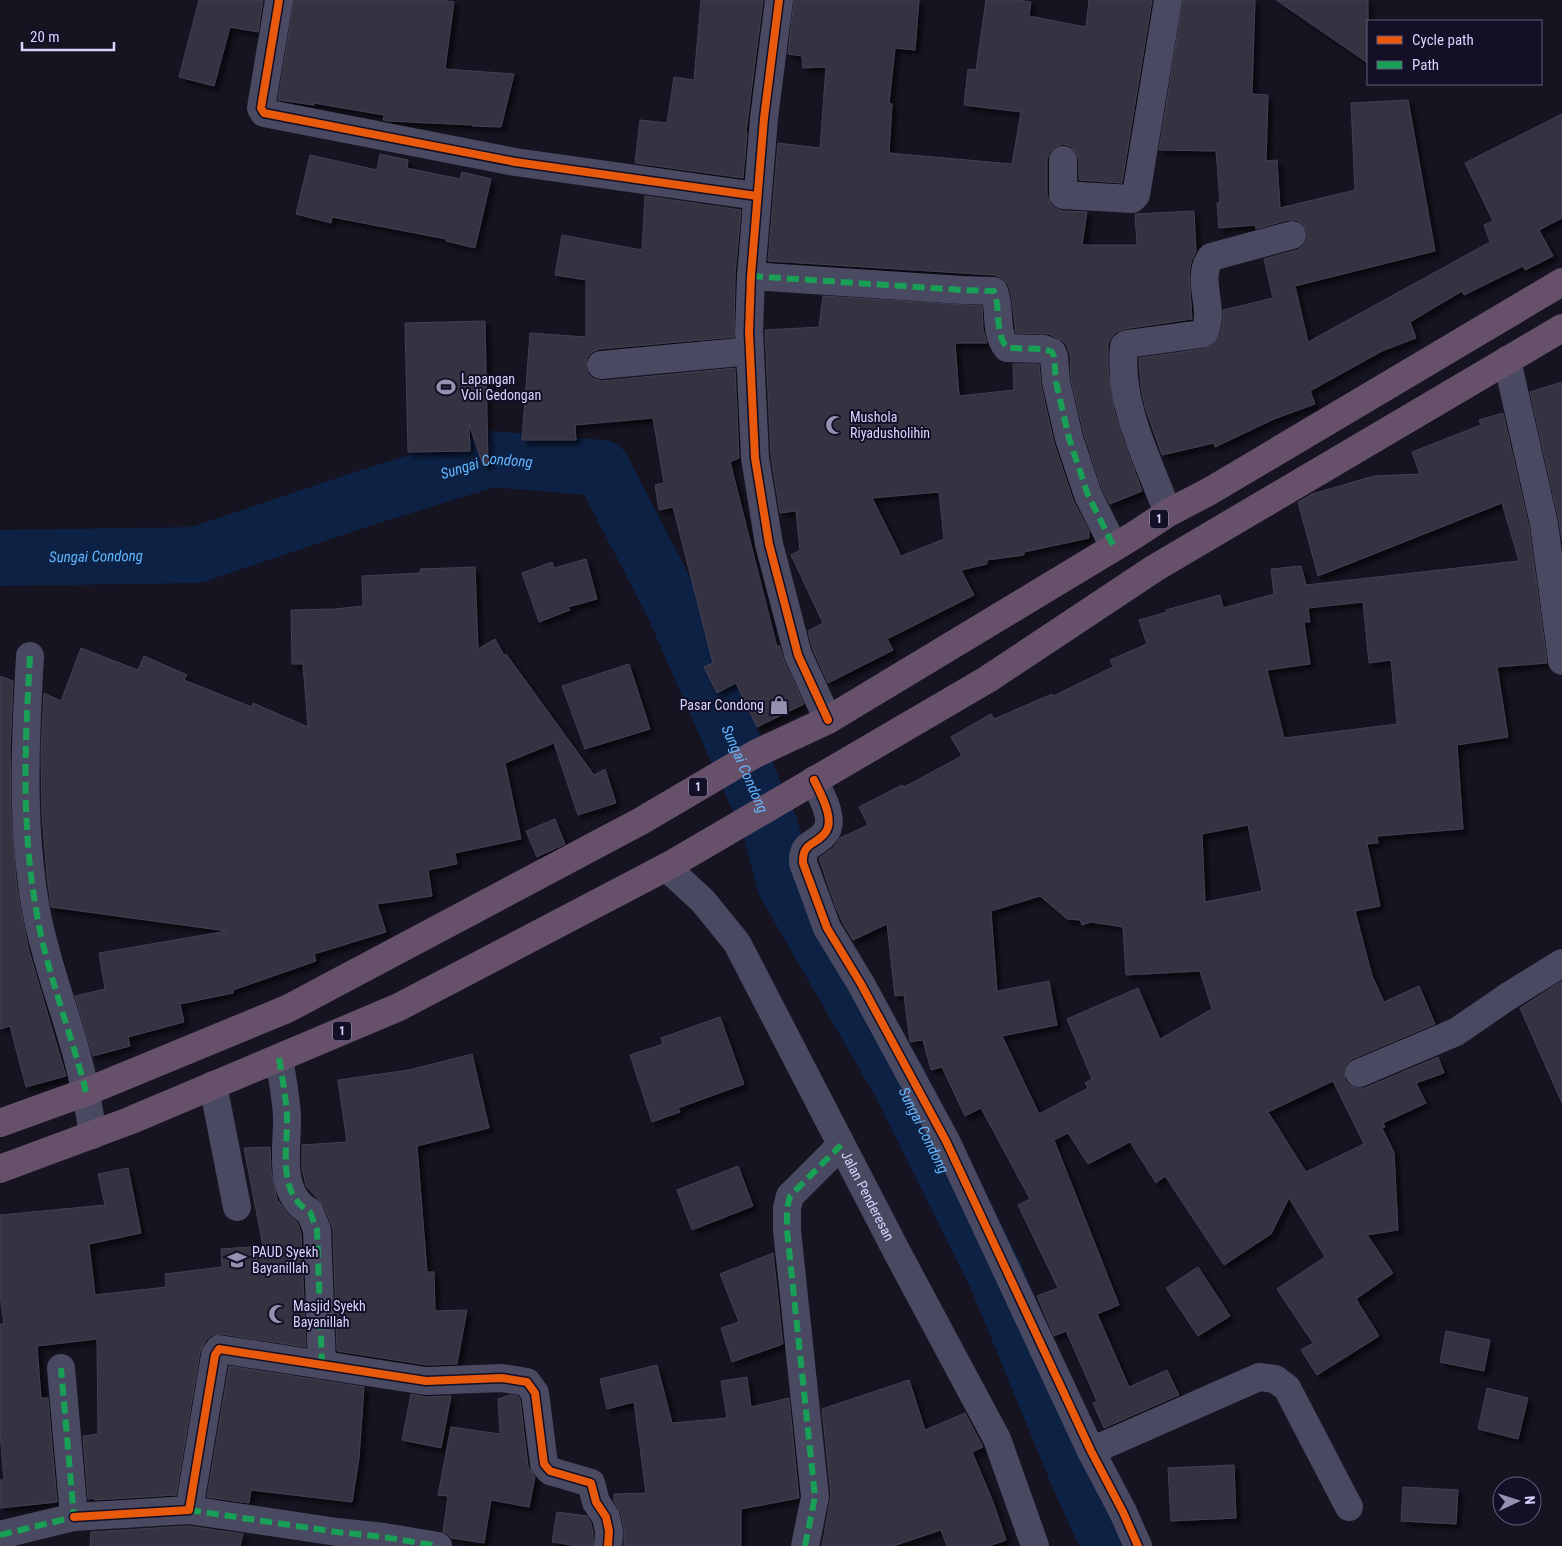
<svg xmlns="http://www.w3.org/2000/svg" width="1562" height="1546" font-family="'Roboto Condensed',sans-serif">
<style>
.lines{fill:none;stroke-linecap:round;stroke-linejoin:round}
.river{stroke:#0d2144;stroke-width:56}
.building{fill:#343243;stroke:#433f54;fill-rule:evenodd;filter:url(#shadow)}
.minor{stroke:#4a4962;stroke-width:28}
.highway{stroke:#67516a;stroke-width:28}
.quiet{stroke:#1a9f57;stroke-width:6;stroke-dasharray:12 6;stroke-linecap:butt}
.cycleway-casing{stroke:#130f26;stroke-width:11}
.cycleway{stroke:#e8590c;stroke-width:8}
.labels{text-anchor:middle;stroke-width:4;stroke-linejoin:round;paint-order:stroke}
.shield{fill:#130f26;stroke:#9e99be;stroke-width:1}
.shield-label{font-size:12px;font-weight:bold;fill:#d9d4ff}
.poi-label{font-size:14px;fill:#d9d4ff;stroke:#130f26;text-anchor:start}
.street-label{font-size:14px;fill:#d9d4ff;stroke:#130f26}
.water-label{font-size:15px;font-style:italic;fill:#62b6ff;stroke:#130f26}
</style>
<defs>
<filter id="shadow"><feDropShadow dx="4.5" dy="4.5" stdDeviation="2.5" flood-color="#0009"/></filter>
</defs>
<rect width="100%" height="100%" fill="#161421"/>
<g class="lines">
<!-- river -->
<path class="river" id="s1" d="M0,558L196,555L362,499L491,459L602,468L674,607L770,827L785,884L900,1083L996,1276L1079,1478L1110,1546"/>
</g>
<!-- building -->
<g class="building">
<polygon points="199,0 263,0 258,32 230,27 214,86 179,77"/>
<polygon points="294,0 440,0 454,2 445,69 514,74 501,127 472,126 473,125 388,121 383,120 384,115 314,103 314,105 278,100"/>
<polygon points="701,0 763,0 746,132 747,133 743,178 635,163 640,120 667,123 674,77 694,80"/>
<polygon points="794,0 919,0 915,50 895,48 889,103 892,104 889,153 1012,164 1021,112 964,105 968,69 976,70 986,0 1017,0 1031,2 1029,16 1086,27 1089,0 1152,0 1122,183 1079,180 1079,160 1076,152 1070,146 1063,144 1055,147 1049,153 1047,160 1047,195 1050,203 1055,208 1062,211 1087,212 1082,245 1137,245 1135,214 1194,211 1196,251 1191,262 1189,274 1192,319 1124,329 1115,333 1110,339 1108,345 1108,369 1115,414 1122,437 1142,491 1110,504 1102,489 1084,434 1071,380 1070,355 1067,346 1063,341 1049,334 1016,333 1011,294 1009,286 1003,278 994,275 768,261 778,143 820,148 826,67 803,68 802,56 788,54"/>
<polygon points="1183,0 1255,0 1252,94 1268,95 1266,161 1277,160 1280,208 1355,190 1351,103 1408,100 1435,251 1295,286 1308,342 1490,242 1484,225 1493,221 1465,163 1562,114 1562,218 1539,230 1553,256 1525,270 1523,266 1464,295 1462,291 1410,322 1416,338 1382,351 1310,391 1315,404 1274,419 1215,447 1214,443 1162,455 1145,407 1141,387 1139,358 1203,349 1210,346 1220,335 1223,323 1223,310 1273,298 1264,259 1297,250 1303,246 1307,239 1307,231 1303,224 1296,220 1288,220 1256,229 1255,225 1219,228 1217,203 1220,202 1216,151 1159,150"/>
<polygon points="1276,0 1368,0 1368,63"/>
<polygon points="380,154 408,160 407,168 460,179 462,172 491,179 475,248 446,241 446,239 332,217 331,223 296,214 310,155 377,170"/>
<polygon points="645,196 741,210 735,275 734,337 600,349 592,352 587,358 586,367 588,374 594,379 602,381 735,368 739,458 730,462 777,647 779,645 784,661 804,704 757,727 736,683 717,693 704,667 713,663 673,507 659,510 655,485 664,483 653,418 575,425 576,440 522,440 530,333 586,337 586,280 555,275 562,235 642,250"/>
<path d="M823,296L982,306L983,329L987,343H955L959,396L1014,390L1013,364H1039L1041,386L1054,443L1073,500L1089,531V538L1024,552V555L987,560V564L961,570L974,595L887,639L893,650L828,683L813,650L808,631L823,623L791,555L800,550L796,511L780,513L771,456L765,332V330L819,327ZM939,492L944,539L901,556L872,498Z"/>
<polygon points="485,321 488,465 483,465 469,424 470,451 408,452 405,323"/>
<polygon points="1562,382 1562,541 1559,521 1530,392"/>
<path d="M1503,413L1529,527L1547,663L1497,667L1508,737L1457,745L1463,829L1377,836L1378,843L1367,844L1380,906L1355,911L1372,976L1384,1002L1419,986L1435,1024L1352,1059L1347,1063L1344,1071L1345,1080L1349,1085L1357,1088H1365L1438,1057L1444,1073L1416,1083L1426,1103L1383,1123L1385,1127L1382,1128L1394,1152L1398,1230L1367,1235L1393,1273L1356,1299L1379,1336L1317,1375L1301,1350L1313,1343L1277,1289L1325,1257L1289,1198L1271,1234L1224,1265L1165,1176L1156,1183L1130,1142L1088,1164L1068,1133L1054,1140L1119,1305L1097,1314L1129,1387L1167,1370L1179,1395L1104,1428L1093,1403L1097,1401L1066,1331L1054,1336L1037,1296L1058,1288L1018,1205L1030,1199L981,1108L965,1116L942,1067L931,1070L923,1040L910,1042L904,995L895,996L887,924L853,940L844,925L836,908L819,858L833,848L840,838L868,825L859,807L902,785L904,787L962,756L951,737L991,714L994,719L1052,694L1053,696L1113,667L1110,660L1147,644L1139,620L1167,612L1166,610L1220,595L1223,608L1274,594L1271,569L1301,566L1306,585L1519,561L1502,503L1318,576L1298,502L1312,494L1374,476L1420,474L1412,452L1481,425L1479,420ZM1363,602L1369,663L1391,660L1397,724L1284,738L1267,670L1310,664L1304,622H1310L1308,608ZM1248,825L1262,891L1205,902L1202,834ZM1040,896L1067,919L1080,920L1082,925L1091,922L1123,927L1126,975L1200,971L1212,1009L1160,1039L1138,988L1067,1019L1092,1079L1085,1083L1088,1088L1039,1114L1002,1036L1057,1025L1049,981L997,991L991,911ZM1333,1081L1364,1144L1306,1172L1268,1112Z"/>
<polygon points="586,559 597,599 568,607 570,610 539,622 522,573 552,562 554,568"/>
<polygon points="475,567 478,649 495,639 504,655 506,654 594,775 605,769 616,803 578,815 554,743 505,763 521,839 455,853 457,864 428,870 432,896 377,904 386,932 314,954 316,961 233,990 233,993 180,1004 184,1022 128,1037 130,1046 93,1056 75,996 105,989 99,953 227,931 51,907 47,876 42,814 41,752 44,693 61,701 81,648 138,670 144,656 187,675 184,680 252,707 253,703 308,727 303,664 292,664 291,610 335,609 363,606 362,576 420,573 420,569"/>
<polygon points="629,664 650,729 585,749 562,686"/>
<polygon points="0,676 13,681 10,751 11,816 16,880 21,912 29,951 66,1076 26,1087 10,1026 0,1029"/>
<polygon points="555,819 565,844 537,857 526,831"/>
<polygon points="1562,981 1562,1103 1520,1008"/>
<polygon points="720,1017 744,1084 678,1108 680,1112 652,1122 630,1055 663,1044 661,1038"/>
<polygon points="472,1054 489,1128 417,1146 427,1272 434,1272 435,1311 467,1310 457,1364 427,1365 337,1351 333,1229 324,1206 306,1186 302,1168 302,1145 347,1142 338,1080 409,1070"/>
<polygon points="270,1147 271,1171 277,1199 287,1213 297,1222 301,1233 306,1347 221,1334 212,1335 206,1340 200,1352 176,1495 94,1500 94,1498 88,1499 83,1436 98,1434 97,1339 37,1346 41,1398 48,1398 57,1502 0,1508 0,1480 4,1480 0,1432 0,1324 4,1324 0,1295 0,1215 105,1205 98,1174 128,1168 141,1233 89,1244 95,1295 166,1287 165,1274 222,1267 221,1249 263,1246 244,1148"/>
<polygon points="738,1166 753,1206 692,1230 677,1190"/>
<polygon points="773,1253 783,1344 732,1362 721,1328 739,1322 720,1274"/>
<polygon points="1198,1267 1230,1316 1198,1336 1166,1288"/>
<polygon points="1446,1331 1490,1340 1484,1371 1440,1362"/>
<polygon points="657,1365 672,1423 727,1418 721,1381 747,1377 751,1407 789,1398 799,1498 741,1509 741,1546 624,1546 624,1528 621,1513 614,1501 614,1494 646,1493 634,1402 607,1409 600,1379"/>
<polygon points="229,1366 364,1387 359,1458 352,1502 251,1490 249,1503 207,1497"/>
<polygon points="909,1380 925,1430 965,1413 983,1447 972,1452 993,1502 1006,1540 989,1546 947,1546 941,1530 893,1546 822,1546 831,1496 822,1409"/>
<polygon points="1487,1388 1528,1398 1518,1439 1478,1429"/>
<polygon points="411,1394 426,1397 451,1396 441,1448 402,1440"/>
<polygon points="510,1395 518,1396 520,1399 528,1466 535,1477 529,1507 491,1500 484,1543 451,1538 448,1534 443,1532 448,1496 438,1495 451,1427 500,1434 498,1399"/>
<polygon points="1234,1465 1236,1518 1171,1521 1168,1468"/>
<polygon points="1403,1487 1458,1490 1456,1524 1401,1521"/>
<polygon points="557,1512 587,1516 591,1523 593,1532 593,1546 577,1546 552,1542"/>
<polygon points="188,1526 243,1534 240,1546 90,1546 91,1532"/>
</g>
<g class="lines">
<!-- minor -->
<g class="minor">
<polyline points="279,0 261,108 264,113 515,162 757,196"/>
<polyline points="779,0 764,118 751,276 749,332 755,458 769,544 798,655 828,720"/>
<polyline points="1063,160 1063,195 1132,199 1136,195 1168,0"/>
<path d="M751,276L962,290L994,291C1001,309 994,332 1007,348L1044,349L1052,352L1054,357L1056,382L1069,438L1088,495L1114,547"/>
<polyline points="1507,360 1544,524 1562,661"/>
<polyline points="601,365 750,351"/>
<path d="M1168,513C1148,460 1118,405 1124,346L1127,344L1201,334L1205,331C1215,308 1195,279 1211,257L1292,235"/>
<path d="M30,656C25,741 21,825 36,910C45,960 64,1007 77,1056C84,1082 89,1108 93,1135"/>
<path d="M814,780C820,793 836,820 825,833C815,846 802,842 803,863L827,928L861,984L946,1141L1091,1451L1123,1512L1138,1546"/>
<path id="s2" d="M666,867L703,901L737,943L898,1254L997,1439L1035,1546"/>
<path d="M279,1058C282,1077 286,1097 287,1116C288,1148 276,1193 310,1212L317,1230L322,1365"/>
<polyline points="1359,1073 1456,1032 1507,997 1562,963"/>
<polyline points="213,1085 237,1207"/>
<polyline points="1091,1451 1259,1377 1275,1379 1287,1388 1349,1507"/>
<polyline points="189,1510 337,1532 384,1537 438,1546"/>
<polyline points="74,1517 189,1510 215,1355 219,1349 426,1381 502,1378 527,1382 535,1393 544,1464 550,1471 591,1483 596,1502 606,1517 609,1531 608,1546"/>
<polyline points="0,1535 74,1517 61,1368"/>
<polyline points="805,1546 815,1497 787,1230 787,1208 790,1196 841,1145"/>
</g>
<!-- highway -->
<g class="highway">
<polyline points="0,1123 86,1092 287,1009 641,821 755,754 828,720 1133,536 1168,513 1210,491 1562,282"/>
<polyline points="0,1169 129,1121 399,1007 670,865 988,679 1155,568 1562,328"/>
</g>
<!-- quiet -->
<g class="quiet">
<path d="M751,276L962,290L994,291C1001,309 994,332 1007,348L1044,349L1052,352L1054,357L1056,382L1069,438L1088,495L1114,547"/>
<path d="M30,656C25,742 21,823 36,909C46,972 71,1031 86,1092"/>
<path d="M279,1058C282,1077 286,1097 287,1116C288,1148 276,1193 310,1212L317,1230L322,1365"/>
<polyline points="189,1510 337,1532 384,1537 438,1546"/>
<polyline points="0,1535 74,1517 61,1368"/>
<polyline points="805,1546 815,1497 787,1230 787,1208 790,1196 841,1145"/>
</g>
<!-- cycleway casing -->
<g class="cycleway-casing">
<g id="cycleway">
<polyline points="279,0 261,108 264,113 515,162 757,196"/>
<polyline points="779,0 764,118 751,276 749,332 755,458 769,544 798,655 828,720"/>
<path d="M814,780C820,793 836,820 825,833C815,846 802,842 803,863L827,928L861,984L946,1141L1091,1451L1123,1512L1138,1546"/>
<polyline points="74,1517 189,1510 215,1355 219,1349 426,1381 502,1378 527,1382 535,1393 544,1464 550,1471 591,1483 596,1502 606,1517 609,1531 608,1546"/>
</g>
</g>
<!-- cycleway -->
<use href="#cycleway" class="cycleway"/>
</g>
<!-- icons -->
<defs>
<g id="stadium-bare" transform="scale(1.5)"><path d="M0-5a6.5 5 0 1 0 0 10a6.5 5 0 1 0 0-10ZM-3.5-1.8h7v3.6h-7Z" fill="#9591b1" stroke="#130f26" stroke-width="2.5" paint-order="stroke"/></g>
<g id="mosque-bare" transform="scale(1.5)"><path d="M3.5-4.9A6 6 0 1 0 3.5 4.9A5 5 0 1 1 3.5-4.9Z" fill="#9591b1" stroke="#130f26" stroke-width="2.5" paint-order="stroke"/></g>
<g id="shop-bare" transform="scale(1.5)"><path d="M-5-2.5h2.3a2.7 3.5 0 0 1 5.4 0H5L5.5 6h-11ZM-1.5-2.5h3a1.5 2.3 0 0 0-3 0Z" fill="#9591b1" stroke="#130f26" stroke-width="2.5" paint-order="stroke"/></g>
<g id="school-bare" transform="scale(1.5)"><path d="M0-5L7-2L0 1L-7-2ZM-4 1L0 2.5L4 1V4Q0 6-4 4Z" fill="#9591b1" stroke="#130f26" stroke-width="2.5" paint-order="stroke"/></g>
</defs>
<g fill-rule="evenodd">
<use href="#stadium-bare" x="446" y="387"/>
<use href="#mosque-bare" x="835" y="425"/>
<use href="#shop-bare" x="779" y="705"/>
<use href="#school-bare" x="237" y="1260"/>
<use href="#mosque-bare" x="278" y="1314"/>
</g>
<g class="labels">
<!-- shield labels -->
<g class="shield">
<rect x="1150" y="509.5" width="18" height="19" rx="4"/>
<rect x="689" y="777.5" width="18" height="19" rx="4"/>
<rect x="333" y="1021.5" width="18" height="19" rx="4"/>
</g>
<g class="shield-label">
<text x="1159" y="523">1</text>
<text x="698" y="791">1</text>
<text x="342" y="1035">1</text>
</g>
<!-- poi labels -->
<g class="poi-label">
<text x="461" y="384">Lapangan<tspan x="461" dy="16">Voli Gedongan</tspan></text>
<text x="850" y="422">Mushola<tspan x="850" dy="16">Riyadusholihin</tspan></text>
<text x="764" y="710" text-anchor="end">Pasar Condong</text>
<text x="252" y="1257">PAUD Syekh<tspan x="252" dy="16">Bayanillah</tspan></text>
<text x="293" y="1311">Masjid Syekh<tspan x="293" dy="16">Bayanillah</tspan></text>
</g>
<!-- street labels -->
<g class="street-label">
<text dy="5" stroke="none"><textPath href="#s2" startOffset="389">Jalan Penderesan</textPath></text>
</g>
<!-- water labels -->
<g class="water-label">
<text dy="5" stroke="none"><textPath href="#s1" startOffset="501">Sungai Condong</textPath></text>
<text dy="5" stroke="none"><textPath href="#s1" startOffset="96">Sungai Condong</textPath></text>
<text dy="5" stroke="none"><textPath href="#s1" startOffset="951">Sungai Condong</textPath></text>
<text dy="5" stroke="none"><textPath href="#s1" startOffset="1356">Sungai Condong</textPath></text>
</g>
</g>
<!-- legend -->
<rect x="1367" y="20" width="175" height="65" fill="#130f26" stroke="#625e7d"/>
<rect x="1377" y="36" width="25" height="8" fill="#e8590c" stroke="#625e7d"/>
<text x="1412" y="45" font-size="15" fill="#d9d4ff">Cycle path</text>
<rect x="1377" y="61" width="25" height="8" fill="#1a9f57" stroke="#625e7d"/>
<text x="1412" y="70" font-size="15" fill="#d9d4ff">Path</text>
<!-- north arrow -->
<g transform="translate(1517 1501) rotate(86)"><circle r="24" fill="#130f26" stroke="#625e7d"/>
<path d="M0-4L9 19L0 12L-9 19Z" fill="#9591b1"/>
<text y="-8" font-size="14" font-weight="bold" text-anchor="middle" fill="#d9d4ff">N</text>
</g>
<!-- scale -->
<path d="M22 42v8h92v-8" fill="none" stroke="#d9d4ff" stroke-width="2.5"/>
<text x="30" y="42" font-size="15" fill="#d9d4ff" stroke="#130f26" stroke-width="4" paint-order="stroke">20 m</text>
</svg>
